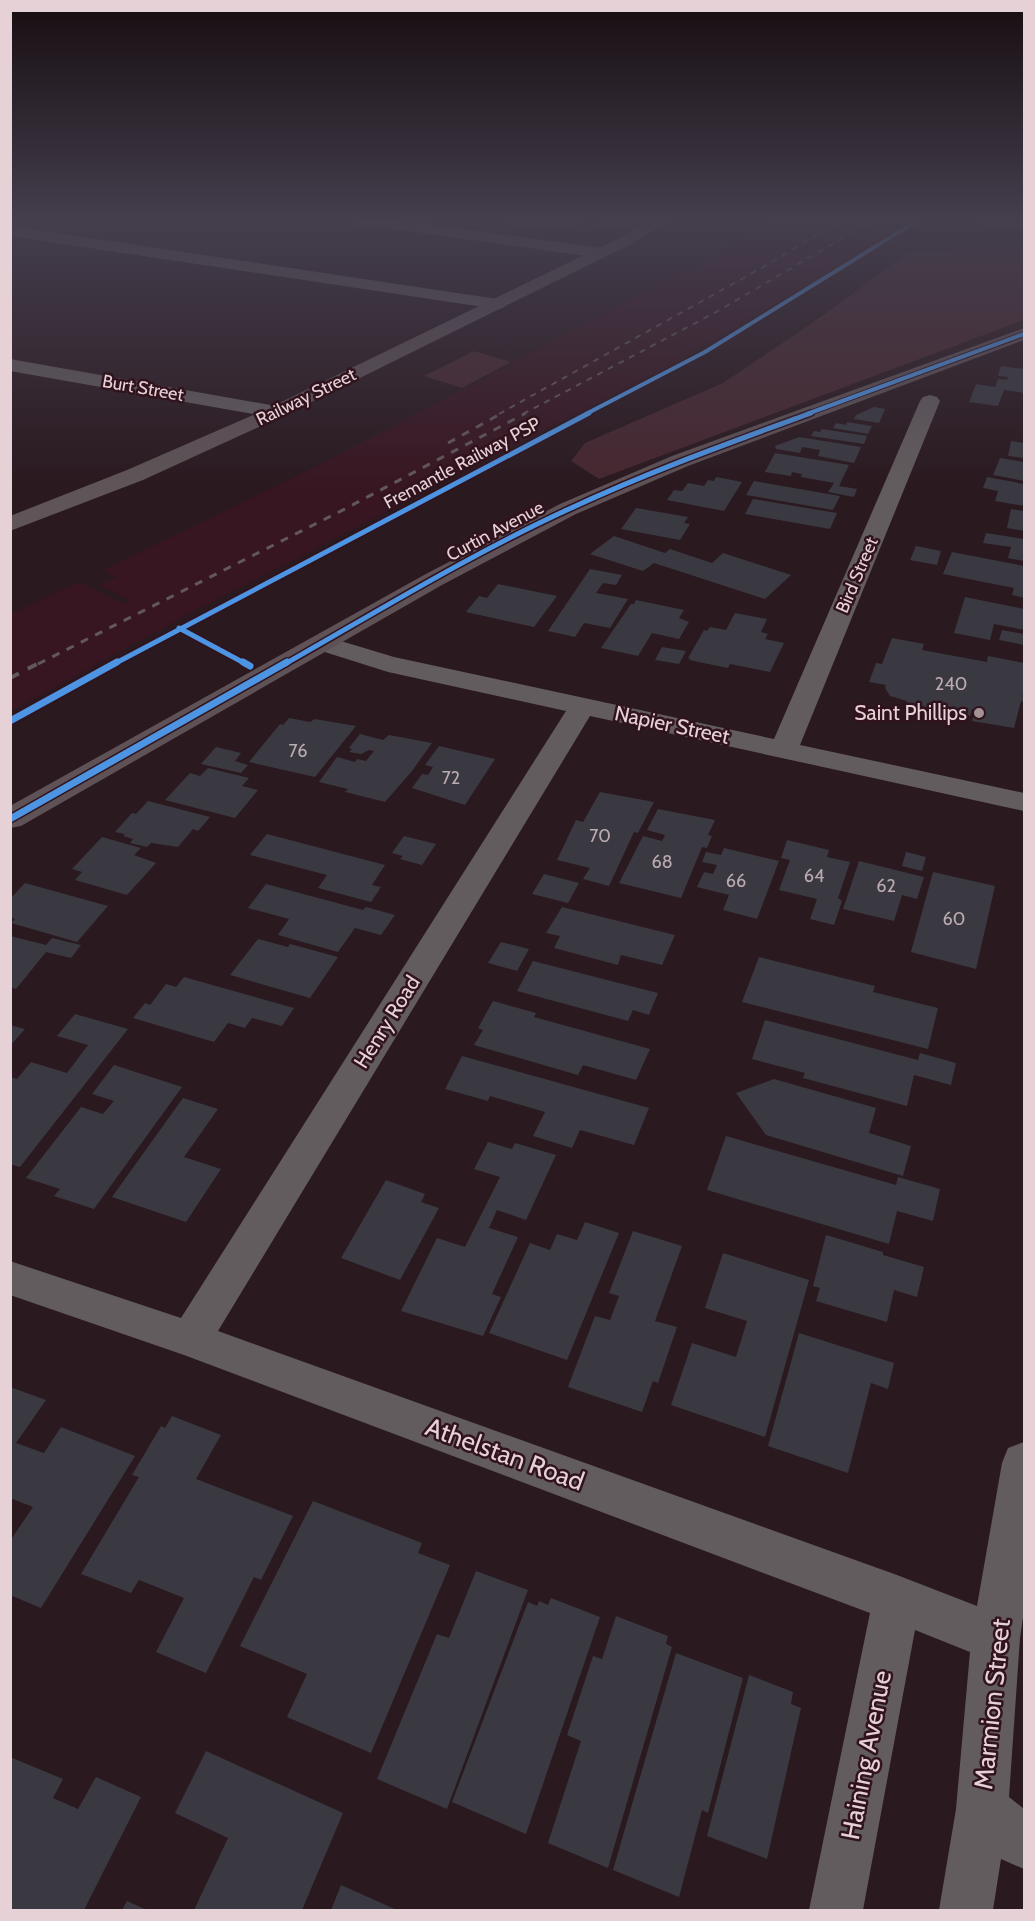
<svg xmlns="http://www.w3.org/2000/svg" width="1035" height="1921" font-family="Cabin,sans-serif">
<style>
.built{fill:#371621}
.green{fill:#46272f}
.building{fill:#3a3941}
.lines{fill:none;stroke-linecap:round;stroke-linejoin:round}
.street{fill:#635c5e;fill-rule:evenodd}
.secondary{fill:#5f5457;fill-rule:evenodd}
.primary{fill:#5e5256;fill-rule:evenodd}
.rail-far2{stroke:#62575b;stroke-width:2;stroke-dasharray:6 6;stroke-linecap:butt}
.rail-far1{stroke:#62575b;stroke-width:3;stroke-dasharray:8 8;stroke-linecap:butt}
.rail{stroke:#62575b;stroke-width:4;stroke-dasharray:10 10;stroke-linecap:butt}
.cycleway-far2-casing{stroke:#30131d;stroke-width:6}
.cycleway-far1-casing{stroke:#30131d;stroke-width:8}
.cycleway-casing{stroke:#30131d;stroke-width:10}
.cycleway-far2{stroke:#4d94e3;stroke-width:4}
.cycleway-far1{stroke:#4d94e3;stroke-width:5}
.cycleway{stroke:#4d94e3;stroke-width:7}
.poi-dot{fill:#a49196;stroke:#30131d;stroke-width:2}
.labels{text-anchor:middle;stroke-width:5;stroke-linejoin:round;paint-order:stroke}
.far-street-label{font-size:18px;fill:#e6d1d6;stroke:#30131d}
.number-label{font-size:18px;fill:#bbabb1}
.poi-label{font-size:21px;fill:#e6d1d6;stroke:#30131d;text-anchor:end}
.street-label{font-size:21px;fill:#e6d1d6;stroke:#30131d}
.near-street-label{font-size:26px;fill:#e6d1d6;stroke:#30131d}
</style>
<rect width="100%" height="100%" fill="#2a191f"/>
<!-- built -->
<polygon class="built" points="770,219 916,219 688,356 187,615 11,711 11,614 79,582 123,604 127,602 129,600 100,585 116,577 104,570 319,465 482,380 690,267 694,268"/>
<!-- green -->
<g class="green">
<polygon points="986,219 1024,219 1024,230 981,223"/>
<polygon points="1008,247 1024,248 1024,320 599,479 571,461 585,443 723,383 808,326 909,252"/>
<polygon points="474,351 511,362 462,388 424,376"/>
</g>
<!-- building -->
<g class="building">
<polygon points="521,219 544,219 535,228 514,225"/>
<polygon points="551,219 581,219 570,229 544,226"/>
<polygon points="604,219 653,219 647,224 634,223 625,231 596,227"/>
<polygon points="962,226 977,229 971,233 956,230"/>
<polygon points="1001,366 1024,369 1024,393 1004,390 998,406 969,402 976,384 995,387 998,379 1007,380 1008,377 998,376"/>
<polygon points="874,407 885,409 879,423 854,419 856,415"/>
<polygon points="847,422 872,426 868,434 833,428 836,423 846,425"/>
<polygon points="822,429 867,436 864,444 811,436 814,431 820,432"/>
<polygon points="799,437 861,447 854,463 818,456 820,450 802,447 800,453 776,449 775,446"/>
<polygon points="1011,441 1024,443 1024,458 1008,456"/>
<polygon points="775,453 849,465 839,486 857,489 854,497 828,492 834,483 801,477 802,474 792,472 791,476 765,472"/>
<polygon points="1000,458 1024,462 1024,481 993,475"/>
<polygon points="716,477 742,482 724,511 667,500 674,490 682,491 688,483 704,486 708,480 714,481"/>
<polygon points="987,477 1024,484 1024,506 995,501 998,491 983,488"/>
<polygon points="754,481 840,496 833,510 746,495"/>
<polygon points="753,499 837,513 830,529 745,514"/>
<polygon points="636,508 688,517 684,523 690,524 680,540 621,529"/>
<polygon points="1011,509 1024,511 1024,531 1007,528"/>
<polygon points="986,533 1024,539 1024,561 1008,558 1011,547 983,543"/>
<polygon points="614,536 665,553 670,549 712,563 723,553 791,575 765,599 654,563 643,571 590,554"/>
<polygon points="916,546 941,551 937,565 910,560"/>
<polygon points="952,552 1024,566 1024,598 1012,595 1014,588 943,574"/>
<polygon points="590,569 622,575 616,585 603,583 596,593 628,599 610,628 584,623 575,637 548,631"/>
<polygon points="498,584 557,596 534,627 466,612 479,596 487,598"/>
<polygon points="965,597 1024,609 1024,630 994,624 990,640 954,633"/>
<polygon points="636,600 684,610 679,618 689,622 679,639 652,633 638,656 601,648 631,604 634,604"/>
<polygon points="735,613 767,619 761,632 768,634 765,639 784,643 770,672 730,664 728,668 689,660 691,659 688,658 704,630 707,631 710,627 726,630"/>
<polygon points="1002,630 1024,634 1024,645 999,640"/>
<polygon points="892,638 924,644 922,650 987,662 988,656 1024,663 1024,695 1021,696 1024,697 1024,702 1021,701 1014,728 972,721 975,710 972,709 970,716 906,703 907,701 890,696 885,688 886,685 869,682 876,663 882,664"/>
<polygon points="662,647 686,651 679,664 655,660"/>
<polygon points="289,718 310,722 315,719 356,726 315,777 249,762 280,724 283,725"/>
<polygon points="360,734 383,740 389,735 432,743 412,771 385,802 345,792 348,789 319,782 337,757 355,762 357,759 366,761 374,751 369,750 361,754 349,752 352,749 349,748"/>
<polygon points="439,746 495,759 465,805 412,788 422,774 428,775 433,767 425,765"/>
<polygon points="216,747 241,753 235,761 248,765 241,773 201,764"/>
<polygon points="208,768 249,778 242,786 258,790 235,818 165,800 190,773 200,776"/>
<polygon points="600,792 654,802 638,833 634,832 609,886 583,879 590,868 557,860 576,820 583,822"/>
<polygon points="148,801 210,817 198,831 193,829 178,847 151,843 147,847 130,843 133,839 123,836 125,834 115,832 132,813 136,814"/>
<polygon points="658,809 715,820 708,835 712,836 707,848 702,847 681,898 619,883 643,836 662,841 665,835 647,830"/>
<polygon points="267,834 385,865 372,885 381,887 371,902 318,888 327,875 250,855"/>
<polygon points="404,836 436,844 422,865 400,859 403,856 392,853"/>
<polygon points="102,837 141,848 134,855 156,863 127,895 75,880 82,872 72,869"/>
<polygon points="787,840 829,850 827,857 850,862 838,898 842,901 834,925 810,919 817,899 779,890 790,860 781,858"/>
<polygon points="724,848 779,861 757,919 723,910 729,895 697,887 704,872 713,874 717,865 702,862 706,852 721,855"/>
<polygon points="906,852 926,857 922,871 902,866"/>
<polygon points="859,861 924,877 917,899 902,895 894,921 843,909"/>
<polygon points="933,872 995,886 976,969 911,952"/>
<polygon points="544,874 579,883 568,903 532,894"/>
<polygon points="25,883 108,906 77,942 11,923 15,919 10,917 10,899"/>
<polygon points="266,884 363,910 366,907 395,915 381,935 355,928 338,952 278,935 289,919 248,908"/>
<polygon points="562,907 675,935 662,965 621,955 618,965 554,948 560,936 546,933"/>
<polygon points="10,936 46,945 52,938 81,945 71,958 46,952 16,989 10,987"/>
<polygon points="258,939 288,947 290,944 338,957 310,998 230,975"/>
<polygon points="501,942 529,949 517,971 488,963"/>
<polygon points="759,957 875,986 873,992 938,1008 928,1049 742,1002"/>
<polygon points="533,961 658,993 649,1015 633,1010 628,1021 517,991"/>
<polygon points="184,977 294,1008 282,1026 252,1018 245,1028 228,1023 214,1042 133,1018 145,1003 150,1005 166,984 176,987"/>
<polygon points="493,1001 536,1013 534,1017 650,1049 636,1080 583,1065 578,1075 474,1045 483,1030 478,1028"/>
<polygon points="75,1014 128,1029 20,1167 10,1164 10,1077 17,1079 31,1062 67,1073 88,1045 57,1036"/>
<polygon points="765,1020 918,1060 920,1053 956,1063 951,1085 914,1075 907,1106 803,1078 805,1073 752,1059"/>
<polygon points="10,1025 25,1029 10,1046"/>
<polygon points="462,1056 649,1108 634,1145 580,1130 572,1148 533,1136 545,1112 490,1096 488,1101 445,1089"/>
<polygon points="114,1065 182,1087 94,1209 54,1196 60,1189 26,1178 81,1107 103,1114 114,1101 92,1094"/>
<polygon points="774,1079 876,1108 869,1133 911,1146 903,1176 766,1135 736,1093"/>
<polygon points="183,1098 218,1109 184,1157 221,1169 186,1222 112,1197"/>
<polygon points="726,1136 896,1185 898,1177 940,1189 933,1221 897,1211 889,1244 707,1190"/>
<polygon points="488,1142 512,1149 515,1143 556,1155 526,1220 497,1210 489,1228 518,1237 492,1294 501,1297 483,1336 401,1311 437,1238 465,1247 500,1177 474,1169"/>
<polygon points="386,1180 425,1194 421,1202 439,1208 400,1280 341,1258"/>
<polygon points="585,1222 619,1233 567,1360 489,1333 530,1243 550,1250 557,1234 577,1240"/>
<polygon points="633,1231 682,1246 655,1321 677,1327 658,1383 653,1381 642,1412 568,1387 595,1316 610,1320 619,1296 609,1293"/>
<polygon points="826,1235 883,1252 883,1255 924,1267 917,1297 894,1290 887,1322 816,1301 820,1288 813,1286"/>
<polygon points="723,1253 809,1280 765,1437 671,1405 692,1343 736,1357 747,1321 705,1308"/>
<polygon points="799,1333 894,1363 888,1389 871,1383 848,1473 768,1446"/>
<polygon points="10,1387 46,1400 16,1443 44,1453 61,1427 135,1456 41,1608 10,1595 10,1541 33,1507 10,1498"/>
<polygon points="172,1416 221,1435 196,1479 293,1516 261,1580 254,1577 206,1673 156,1652 184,1598 139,1580 131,1593 81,1574 139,1477 132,1475 161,1426 165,1428"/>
<polygon points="313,1501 422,1543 418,1553 450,1565 371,1753 287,1717 307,1674 240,1646"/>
<polygon points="476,1571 528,1590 447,1809 377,1779 437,1634 449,1638"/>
<polygon points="551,1598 600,1617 526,1834 452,1802 528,1602 537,1606 539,1601 548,1605"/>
<polygon points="616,1616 668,1636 666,1644 672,1647 608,1868 548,1843 581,1741 567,1735 593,1656 602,1659"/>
<polygon points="676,1653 743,1678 708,1813 702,1810 679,1897 613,1870"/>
<polygon points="749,1675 793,1692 791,1704 801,1708 767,1859 707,1836"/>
<polygon points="206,1751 343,1813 302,1910 194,1910 228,1838 175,1813"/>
<polygon points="10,1757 63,1779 53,1798 78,1809 96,1777 141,1797 84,1910 10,1910"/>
<polygon points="341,1885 397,1910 331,1910"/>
<polygon points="127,1901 147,1910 122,1910"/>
</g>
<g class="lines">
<!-- street -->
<g class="street">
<polygon points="349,219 391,219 601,248 609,253 601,258 357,224"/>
<polygon points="10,226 497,299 503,300 506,304 503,308 497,309 10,236"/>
<polygon points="10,359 276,406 283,408 286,412 283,416 276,418 10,371"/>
<polygon points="930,395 937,397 940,401 800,745 1024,793 1024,811 590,716 218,1331 897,1575 977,1606 1002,1463 1008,1448 1024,1442 1024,1610 1020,1638 1009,1797 1024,1809 1024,1869 1001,1859 993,1910 939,1910 956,1809 970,1652 915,1630 863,1910 809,1910 870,1613 184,1355 10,1295 10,1261 181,1318 566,711 388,672 312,648 308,643 312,638 321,635 394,657 774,739 920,401 923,397"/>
</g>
<!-- secondary -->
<polygon class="secondary" points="652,219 672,219 629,245 283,416 143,480 10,531 10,516 127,470 269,408 617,239"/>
<!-- primary -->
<polygon class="primary" points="1024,328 1024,340 688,466 576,514 442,585 21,826 10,828 10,806 424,575 560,504 672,456"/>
<!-- rail-far2 -->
<g class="rail-far2">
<polyline points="499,414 774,261 842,219"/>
<polyline points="523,414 718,311 875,219"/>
</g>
<!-- rail-far1 -->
<g class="rail-far1">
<polyline points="448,443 502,413"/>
<polyline points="38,664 339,512 526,413"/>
</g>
<!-- rail -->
<polyline class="rail" points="10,678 41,662"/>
<!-- cycleway-far2 casing -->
<g class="cycleway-far2-casing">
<g id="cycleway-far2">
<polyline points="586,414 705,352 920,219"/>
<polyline points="807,414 1024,334"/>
</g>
</g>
<!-- cycleway-far1 casing -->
<g class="cycleway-far1-casing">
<g id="cycleway-far1">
<polyline points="179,628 246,664"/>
<polyline points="114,664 589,413"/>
<path d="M285,664C378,611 471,554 569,509C648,472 729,443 811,413"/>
</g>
</g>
<!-- cycleway casing -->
<g class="cycleway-casing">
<g id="cycleway">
<polyline points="243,662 250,666"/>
<polyline points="10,721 117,662"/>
<polyline points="10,819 287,662"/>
</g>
</g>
<!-- cycleway-far2 -->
<use href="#cycleway-far2" class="cycleway-far2"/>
<!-- cycleway-far1 -->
<use href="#cycleway-far1" class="cycleway-far1"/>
<!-- cycleway -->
<use href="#cycleway" class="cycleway"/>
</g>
<!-- sky -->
<linearGradient id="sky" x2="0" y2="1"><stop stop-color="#170e11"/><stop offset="0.45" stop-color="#443e4d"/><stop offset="1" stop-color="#443e4d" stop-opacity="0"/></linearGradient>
<rect width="1035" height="488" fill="url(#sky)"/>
<!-- markers -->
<circle class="poi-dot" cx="979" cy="713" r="6"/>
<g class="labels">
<!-- far-street labels -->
<g class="far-street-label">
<text transform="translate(143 388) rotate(10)" y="6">Burt Street</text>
<text transform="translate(306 397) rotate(-26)" y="6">Railway Street</text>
<text transform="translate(462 463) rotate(-28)" y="6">Fremantle Railway PSP</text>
<text transform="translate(495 531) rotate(-28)" y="6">Curtin Avenue</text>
<text transform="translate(857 575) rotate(-67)" y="6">Bird Street</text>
</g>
<!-- number labels -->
<g class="number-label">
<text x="951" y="690">240</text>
<text x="298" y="757">76</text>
<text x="451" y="784">72</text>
<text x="600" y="842">70</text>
<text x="662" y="868">68</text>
<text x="814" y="882">64</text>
<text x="736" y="887">66</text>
<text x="886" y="892">62</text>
<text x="954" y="925">60</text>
</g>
<!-- poi labels -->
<g class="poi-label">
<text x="967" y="720">Saint Phillips</text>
</g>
<!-- street labels -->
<g class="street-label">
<text transform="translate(672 725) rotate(12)" y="7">Napier Street</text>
<text transform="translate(387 1022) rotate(-58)" y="7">Henry Road</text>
</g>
<!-- near-street labels -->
<g class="near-street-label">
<text transform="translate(505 1454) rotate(20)" y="9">Athelstan Road</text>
<text transform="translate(992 1704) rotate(-84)" y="9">Marmion Street</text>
<text transform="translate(866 1755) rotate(-79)" y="9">Haining Avenue</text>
</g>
</g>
<!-- border -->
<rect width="1035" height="1921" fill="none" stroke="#e6d1d6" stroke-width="24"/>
</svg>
